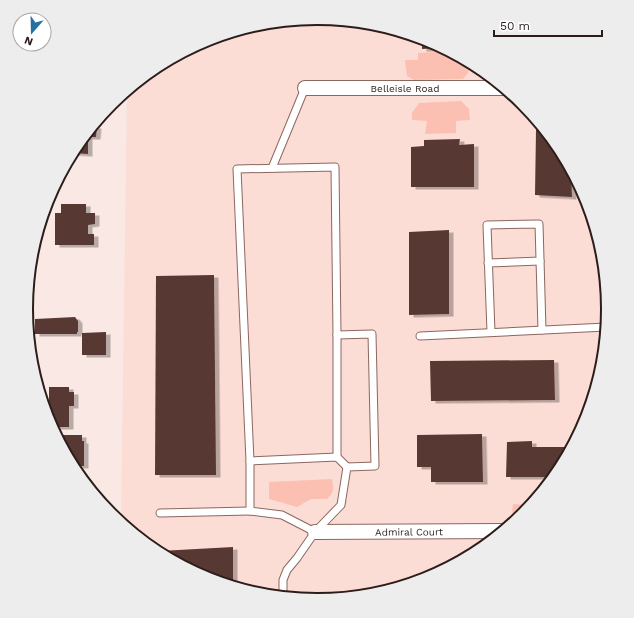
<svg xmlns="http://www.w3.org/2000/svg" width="634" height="618" font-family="'Work Sans',sans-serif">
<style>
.built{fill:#fbddd6}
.green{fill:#fcc0b3}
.building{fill:#593932;filter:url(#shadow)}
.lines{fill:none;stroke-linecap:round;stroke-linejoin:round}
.lane-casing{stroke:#8b675f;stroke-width:9}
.street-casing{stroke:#8b675f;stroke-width:16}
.lane{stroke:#fff;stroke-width:7}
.street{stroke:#fff;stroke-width:14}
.labels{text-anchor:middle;stroke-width:4;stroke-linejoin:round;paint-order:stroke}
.street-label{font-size:10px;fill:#2c1d1a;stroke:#fff}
.rim{fill:none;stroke:#2c1d1a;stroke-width:2}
</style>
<defs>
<filter id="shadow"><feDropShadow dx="4.5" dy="2.5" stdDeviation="0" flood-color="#0004"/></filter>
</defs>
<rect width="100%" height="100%" fill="#f9e8e4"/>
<!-- built -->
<polygon class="built" points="317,18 374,24 429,40 479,67 523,103 559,148 586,198 602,252 608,309 602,366 586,421 559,471 523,515 478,551 428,578 374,594 317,600 260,594 205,578 155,551 121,522 127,91 156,67 206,40 260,24"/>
<!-- green -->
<g class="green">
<polygon points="449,51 460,57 461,61 471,63 468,73 463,79 414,80 407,76 405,60 418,60 418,53"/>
<polygon points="461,101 469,109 470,120 456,121 456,133 425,134 427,121 412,120 412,113 419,103"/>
<path d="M332,479C334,488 334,493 327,499H311L297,507L269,499V482Z"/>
<polygon points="513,504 531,505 519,518 515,518 512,513"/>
</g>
<!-- building -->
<g class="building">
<polygon points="422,38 429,40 443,48 422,49"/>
<polygon points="93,126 97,126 96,137 88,137 88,154 72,153 75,147"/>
<polygon points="536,130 545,130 559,148 571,171 572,197 535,195"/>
<polygon points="460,139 459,145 474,144 474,187 411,187 411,147 424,146 424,140"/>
<polygon points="61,204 86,204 86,213 95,213 95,224 88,225 88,234 94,234 94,245 55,245 55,213 61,213"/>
<polygon points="449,230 449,314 409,315 409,232"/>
<polygon points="214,275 216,475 155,475 156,276"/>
<polygon points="75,317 78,321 78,332 77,332 77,334 35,334 35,319"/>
<polygon points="106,332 106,355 82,355 82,333"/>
<polygon points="554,360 555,400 431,401 430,361"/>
<polygon points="49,387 69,387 69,392 74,392 74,406 69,406 69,427 52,427 48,420 44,407 44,400 49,400"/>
<polygon points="482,434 483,482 431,482 431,467 417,467 417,435"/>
<polygon points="56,435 82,435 82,441 84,441 84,466 72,466"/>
<polygon points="532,441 532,447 567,447 567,456 559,471 554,477 506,477 507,442"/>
<polygon points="233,547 233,586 205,578 160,553 160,551"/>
</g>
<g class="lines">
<!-- lane casing -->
<g class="lane-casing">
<g id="lane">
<polyline points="272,168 305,88"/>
<polyline points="488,263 540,261"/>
<polyline points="491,332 487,225 539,224 542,330"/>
<polyline points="420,336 606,327"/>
<polyline points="337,457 337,335"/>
<polyline points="250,461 337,457 347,467"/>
<polyline points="160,513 250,511"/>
<polyline points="283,597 283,580 287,570 297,558 315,532 341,505 347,467 375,466 372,334 337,335 335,167 237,169 250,461 250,511 282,515 315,532"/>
</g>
</g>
<!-- street casing -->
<g class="street-casing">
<g id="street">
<path id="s1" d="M305,88H505"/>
<path id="s2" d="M315,532L502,531"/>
</g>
</g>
<!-- lane -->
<use href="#lane" class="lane"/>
<!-- street -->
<use href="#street" class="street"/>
</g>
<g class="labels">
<!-- street labels -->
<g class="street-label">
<text dy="4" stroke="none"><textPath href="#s1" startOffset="100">Belleisle Road</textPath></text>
<text dy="4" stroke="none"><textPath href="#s2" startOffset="94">Admiral Court</textPath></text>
</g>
</g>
<!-- crop -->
<path d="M0 0H634V618H0ZM33 309a284 284 0 1 1 568 0a284 284 0 1 1-568 0Z" fill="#eeeded" fill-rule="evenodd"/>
<path class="rim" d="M33 309a284 284 0 1 1 568 0a284 284 0 1 1-568 0Z"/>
<!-- north arrow -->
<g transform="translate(32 32) rotate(200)"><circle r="19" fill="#ffffff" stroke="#aba5a3"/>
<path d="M0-3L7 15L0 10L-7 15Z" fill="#2671a4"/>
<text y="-6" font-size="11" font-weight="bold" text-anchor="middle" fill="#2c1d1a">N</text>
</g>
<!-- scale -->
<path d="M494 30v6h108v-6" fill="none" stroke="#2c1d1a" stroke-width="2"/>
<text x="500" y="30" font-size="12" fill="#2c1d1a" stroke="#ffffff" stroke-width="3" paint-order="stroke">50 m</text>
</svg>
